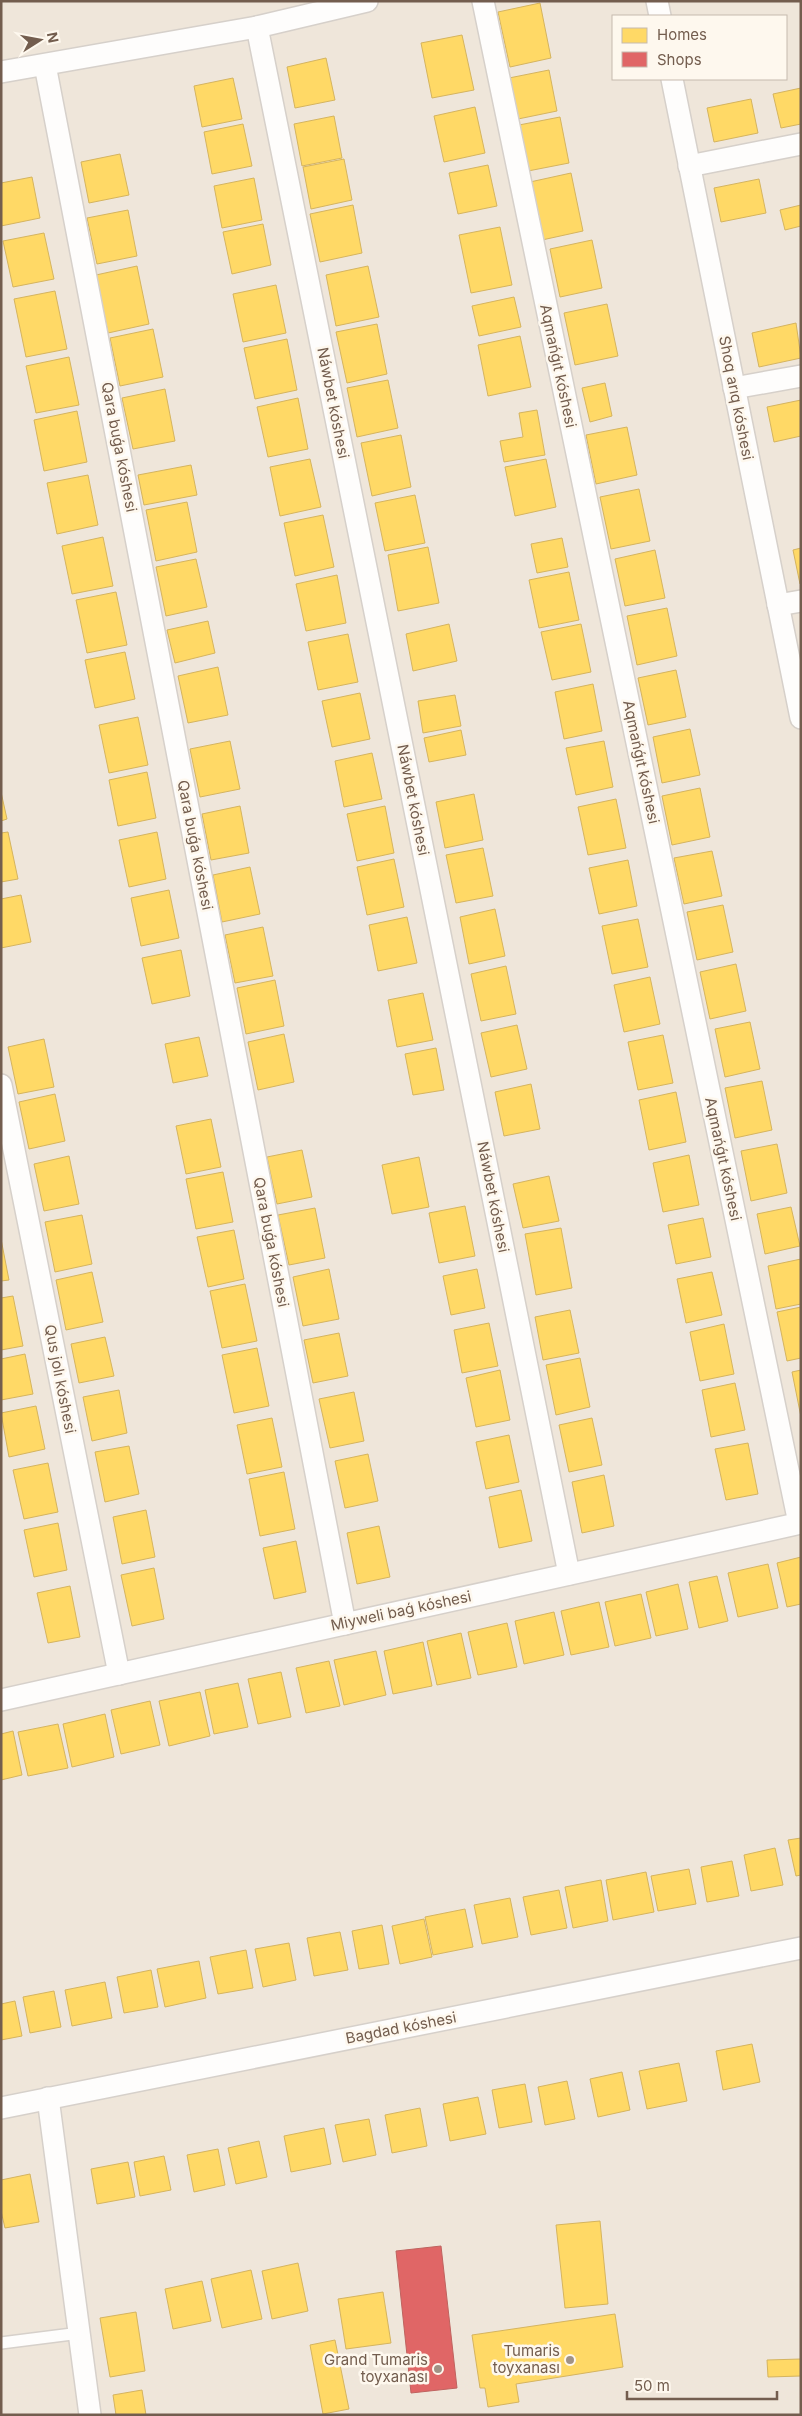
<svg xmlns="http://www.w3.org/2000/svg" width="802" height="2416" font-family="Inter,sans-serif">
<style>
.residential{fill:#efe6da;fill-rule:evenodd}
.homes{fill:#ffd966;stroke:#d5b45f}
.shops{fill:#e06666;stroke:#bf635f}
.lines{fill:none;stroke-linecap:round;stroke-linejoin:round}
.lane-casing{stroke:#d6d0ca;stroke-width:14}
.street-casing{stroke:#d6d0ca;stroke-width:24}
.lane{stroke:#fefdfc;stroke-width:11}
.street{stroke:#fefdfc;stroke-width:21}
.poi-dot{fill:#a19285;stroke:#fef8ee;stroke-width:2}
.labels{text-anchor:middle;stroke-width:5;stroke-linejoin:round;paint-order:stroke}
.street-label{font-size:15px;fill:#735d4e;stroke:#fef8ee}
.poi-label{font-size:15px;fill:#735d4e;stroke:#fef8ee;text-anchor:end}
</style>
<rect width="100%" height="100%" fill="#f7f3ec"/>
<!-- residential -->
<path class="residential" d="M1,1H801V2415H1ZM613,16H786V79H613Z"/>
<!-- homes -->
<g class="homes">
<polygon points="540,3 551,58 510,67 498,12"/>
<polygon points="462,35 474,90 432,98 421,43"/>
<polygon points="326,58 335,100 295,108 287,67"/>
<polygon points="549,70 557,111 518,119 509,78"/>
<polygon points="233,78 242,119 202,127 194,86"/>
<polygon points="801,88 801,124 781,128 773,94"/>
<polygon points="751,99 758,133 714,142 707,108"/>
<polygon points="475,107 485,153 444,162 434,116"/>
<polygon points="334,116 342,158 302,166 294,124"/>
<polygon points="560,117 569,163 528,171 519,125"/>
<polygon points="243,124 252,166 212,174 204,132"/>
<polygon points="120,154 129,195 89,203 81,162"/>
<polygon points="344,159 352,200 311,209 303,167"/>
<polygon points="488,165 497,206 458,214 449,173"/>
<polygon points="571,173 583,231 542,240 530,182"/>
<polygon points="32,177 40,218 1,226 1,183"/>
<polygon points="254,178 262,220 222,228 214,186"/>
<polygon points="759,179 766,213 721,222 714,188"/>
<polygon points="353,205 362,253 320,262 310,214"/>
<polygon points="801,205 801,226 785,230 780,210"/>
<polygon points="128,210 137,256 97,264 87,218"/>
<polygon points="263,224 271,265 232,274 223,232"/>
<polygon points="500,227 512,285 471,293 459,235"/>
<polygon points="44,233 54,279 13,287 3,241"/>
<polygon points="592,240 602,288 560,297 550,249"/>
<polygon points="137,266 149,324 108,333 96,275"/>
<polygon points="368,266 379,317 336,326 326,275"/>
<polygon points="276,285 286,333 243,342 233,294"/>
<polygon points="55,291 67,349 26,357 14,299"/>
<polygon points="514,297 521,327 479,336 472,306"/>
<polygon points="607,304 618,356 575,365 564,313"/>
<polygon points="796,323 801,358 759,367 752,333"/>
<polygon points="377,324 387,374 347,383 336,332"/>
<polygon points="153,329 163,377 120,386 110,338"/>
<polygon points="520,336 531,387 488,396 478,345"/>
<polygon points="287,339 297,390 255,399 244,348"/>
<polygon points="69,357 79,405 36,413 26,366"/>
<polygon points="388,380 398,428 357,437 347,388"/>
<polygon points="605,383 612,416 590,422 582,388"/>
<polygon points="165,389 175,441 133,449 122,398"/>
<polygon points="298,398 308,449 268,457 257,407"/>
<polygon points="801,400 801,436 774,442 767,407"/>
<polygon points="537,410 545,455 504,462 500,441 523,437 519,413"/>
<polygon points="77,411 87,462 44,471 34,420"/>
<polygon points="627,427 637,475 596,484 586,435"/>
<polygon points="401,435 411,487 372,496 361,443"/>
<polygon points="310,459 321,507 280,516 270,467"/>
<polygon points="546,459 556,507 515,516 505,467"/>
<polygon points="191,465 197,495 144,505 138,475"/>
<polygon points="88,475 98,525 57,534 47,483"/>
<polygon points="639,489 650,541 611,549 600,497"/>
<polygon points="415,495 425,543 385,551 375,503"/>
<polygon points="187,502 197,552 156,561 146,510"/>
<polygon points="323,515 334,567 295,576 284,523"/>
<polygon points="103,537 113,586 72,594 62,546"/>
<polygon points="562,538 568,567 537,573 531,544"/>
<polygon points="428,547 439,603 398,611 388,555"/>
<polygon points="801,548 801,584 800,584 793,550"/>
<polygon points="655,550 665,598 625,606 615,559"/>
<polygon points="196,559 207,607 166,616 156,567"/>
<polygon points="569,572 579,620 539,628 529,580"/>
<polygon points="337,575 346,623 306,631 296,584"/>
<polygon points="116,592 127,645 87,653 76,600"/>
<polygon points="667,608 677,656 637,665 627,616"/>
<polygon points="208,621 215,653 175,663 167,630"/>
<polygon points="449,624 457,661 413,671 406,634"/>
<polygon points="581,624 591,672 552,680 541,632"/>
<polygon points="348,634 358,682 318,690 308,642"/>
<polygon points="125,652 135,699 95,708 85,660"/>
<polygon points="218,667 228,715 188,723 178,676"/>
<polygon points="676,670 686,717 648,725 638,678"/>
<polygon points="593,684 602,731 564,739 555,692"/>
<polygon points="360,693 370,739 332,747 322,701"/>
<polygon points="455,695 461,726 423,733 418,701"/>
<polygon points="138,717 148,765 109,773 99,725"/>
<polygon points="690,729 700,775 662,783 653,737"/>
<polygon points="461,730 466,755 429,762 424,738"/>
<polygon points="230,741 240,789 200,797 190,749"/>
<polygon points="604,741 613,787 576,795 566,748"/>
<polygon points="372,753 382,799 344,807 335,761"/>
<polygon points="147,772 156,818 118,826 109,780"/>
<polygon points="700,788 710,837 672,845 662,796"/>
<polygon points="1,792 7,819 1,821"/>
<polygon points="474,794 483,840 445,848 436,802"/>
<polygon points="616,799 626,848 588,855 578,807"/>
<polygon points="240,806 249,853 211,860 202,814"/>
<polygon points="385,806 394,853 357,861 347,814"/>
<polygon points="8,832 18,879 1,882 1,833"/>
<polygon points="157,832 166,879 129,887 119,840"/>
<polygon points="483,848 493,896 456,903 446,855"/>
<polygon points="712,851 722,896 684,904 674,858"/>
<polygon points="394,859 404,907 367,915 357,867"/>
<polygon points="628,860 637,906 599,914 589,868"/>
<polygon points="250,867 260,914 222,922 213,875"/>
<polygon points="169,890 179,938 141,946 131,898"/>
<polygon points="21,895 31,942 1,948 1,899"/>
<polygon points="723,905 733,952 697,960 687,912"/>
<polygon points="495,909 505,956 469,964 460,917"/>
<polygon points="407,917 417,963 378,971 369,925"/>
<polygon points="638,919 648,967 612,974 602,926"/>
<polygon points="263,927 273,976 235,983 225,935"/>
<polygon points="181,950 190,996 152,1004 142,958"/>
<polygon points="736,964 746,1011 710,1019 700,972"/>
<polygon points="506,966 516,1014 481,1021 471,974"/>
<polygon points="650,977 660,1024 624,1032 614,985"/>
<polygon points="275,980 284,1026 246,1034 237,988"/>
<polygon points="423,993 433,1040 397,1047 388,1000"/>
<polygon points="750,1022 760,1069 725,1077 715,1029"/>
<polygon points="517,1025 527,1069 491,1077 481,1033"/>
<polygon points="284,1034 294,1082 258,1090 248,1042"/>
<polygon points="663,1035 673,1083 638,1090 628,1042"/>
<polygon points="199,1037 208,1076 173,1083 165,1044"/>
<polygon points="44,1039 54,1087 18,1094 8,1047"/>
<polygon points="436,1048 444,1090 413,1095 405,1054"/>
<polygon points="762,1081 772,1130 735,1138 725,1088"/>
<polygon points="531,1084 540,1129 504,1136 495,1092"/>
<polygon points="676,1092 686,1142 649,1150 639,1100"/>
<polygon points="55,1094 65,1141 29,1149 19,1102"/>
<polygon points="211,1119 221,1167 186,1174 176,1126"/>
<polygon points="777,1144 787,1193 751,1201 741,1151"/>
<polygon points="302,1150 312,1197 277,1204 267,1157"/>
<polygon points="689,1155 699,1205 663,1212 653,1163"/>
<polygon points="69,1156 79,1204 44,1211 34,1164"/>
<polygon points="419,1157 429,1207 392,1214 382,1165"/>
<polygon points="223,1172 233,1222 196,1229 186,1179"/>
<polygon points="549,1176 559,1221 523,1228 513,1184"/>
<polygon points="465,1206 475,1256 439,1263 429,1213"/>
<polygon points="791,1207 800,1246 765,1254 757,1214"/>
<polygon points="315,1208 325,1258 289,1265 278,1215"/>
<polygon points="82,1215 92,1264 55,1272 45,1222"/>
<polygon points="703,1218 711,1257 676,1264 668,1225"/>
<polygon points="561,1228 572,1288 536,1295 525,1234"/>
<polygon points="234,1230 244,1279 208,1287 197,1237"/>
<polygon points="1,1239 9,1280 1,1281"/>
<polygon points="801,1259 801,1304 776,1309 768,1266"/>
<polygon points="329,1269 339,1319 303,1326 293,1277"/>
<polygon points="477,1269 485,1308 451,1315 443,1276"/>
<polygon points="92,1272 103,1322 66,1330 56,1280"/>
<polygon points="712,1272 722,1315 686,1323 677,1279"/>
<polygon points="245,1284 257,1341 222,1348 210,1291"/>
<polygon points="13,1296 23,1346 1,1350 1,1298"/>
<polygon points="801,1307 801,1358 787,1361 777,1312"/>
<polygon points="570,1310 579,1353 543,1360 535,1317"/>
<polygon points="489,1323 498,1366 462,1373 454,1330"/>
<polygon points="724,1324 734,1374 700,1381 690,1332"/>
<polygon points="339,1333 348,1376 313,1383 304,1340"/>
<polygon points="105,1337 114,1376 79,1383 71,1344"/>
<polygon points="257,1348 269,1406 234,1413 222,1355"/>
<polygon points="25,1354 33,1394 1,1400 1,1359"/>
<polygon points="580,1358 590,1407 556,1415 546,1365"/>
<polygon points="500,1370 510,1420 476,1427 466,1378"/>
<polygon points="801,1370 801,1417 792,1372"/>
<polygon points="735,1383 745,1430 711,1437 702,1390"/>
<polygon points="119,1390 127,1433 92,1441 83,1397"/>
<polygon points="354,1392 364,1441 330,1448 319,1399"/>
<polygon points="36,1406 45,1449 9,1457 1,1413"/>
<polygon points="272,1418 282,1467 247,1474 237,1425"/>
<polygon points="592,1418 602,1465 569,1472 559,1425"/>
<polygon points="509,1435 519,1482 486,1489 476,1442"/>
<polygon points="748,1443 758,1494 726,1500 715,1449"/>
<polygon points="129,1446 139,1494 105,1502 95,1452"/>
<polygon points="368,1454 378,1501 345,1508 335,1461"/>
<polygon points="48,1463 58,1512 24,1519 13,1470"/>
<polygon points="284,1472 295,1529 260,1536 249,1479"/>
<polygon points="604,1475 614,1526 582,1533 572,1482"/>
<polygon points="521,1490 532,1541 499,1548 489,1497"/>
<polygon points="146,1510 155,1557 122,1564 113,1517"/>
<polygon points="58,1523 67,1570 34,1577 24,1530"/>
<polygon points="379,1526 390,1577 357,1584 347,1533"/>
<polygon points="296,1541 306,1592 274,1599 263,1548"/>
<polygon points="801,1557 801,1604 787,1607 777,1563"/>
<polygon points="768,1564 778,1608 738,1617 728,1573"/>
<polygon points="154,1568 164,1619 132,1626 121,1575"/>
<polygon points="717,1576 728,1621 699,1628 689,1582"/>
<polygon points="678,1584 688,1629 656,1636 646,1592"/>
<polygon points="70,1586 80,1637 48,1643 37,1593"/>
<polygon points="641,1594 651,1638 615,1646 605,1602"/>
<polygon points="599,1602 609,1647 571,1655 561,1611"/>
<polygon points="554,1612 564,1655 524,1664 515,1621"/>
<polygon points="507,1623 517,1667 478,1675 468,1632"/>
<polygon points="461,1633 471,1678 437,1685 427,1641"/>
<polygon points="423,1642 432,1686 393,1694 384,1651"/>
<polygon points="376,1651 386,1695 344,1705 334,1660"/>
<polygon points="329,1661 340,1706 306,1713 296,1668"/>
<polygon points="281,1672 291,1717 258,1724 248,1679"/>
<polygon points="238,1683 248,1727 214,1734 205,1690"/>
<polygon points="200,1692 210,1736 169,1746 159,1701"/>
<polygon points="150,1701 160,1745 121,1754 111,1710"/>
<polygon points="105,1714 114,1757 72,1767 63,1724"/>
<polygon points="58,1724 68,1768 28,1776 18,1732"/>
<polygon points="13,1731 22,1775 1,1780 1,1734"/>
<polygon points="801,1838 801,1875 796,1876 788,1840"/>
<polygon points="775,1848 783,1885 751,1891 744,1855"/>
<polygon points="732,1861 739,1896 707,1902 701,1867"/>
<polygon points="689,1869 696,1904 658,1911 651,1876"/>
<polygon points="646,1872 654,1912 613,1920 606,1880"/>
<polygon points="601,1880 608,1921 573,1928 565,1887"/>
<polygon points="559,1890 567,1928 531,1935 523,1897"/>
<polygon points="510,1898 518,1937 482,1944 474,1905"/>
<polygon points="465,1909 473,1947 433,1955 425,1917"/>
<polygon points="424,1919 432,1957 400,1964 392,1926"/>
<polygon points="382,1925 389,1964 359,1969 352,1931"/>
<polygon points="340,1932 348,1970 314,1976 307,1938"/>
<polygon points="289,1943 296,1980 263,1987 255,1949"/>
<polygon points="246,1950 253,1988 218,1994 210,1957"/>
<polygon points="199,1961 206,1998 165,2007 157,1969"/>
<polygon points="151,1970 158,2007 124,2013 117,1977"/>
<polygon points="105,1982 112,2018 72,2026 65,1990"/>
<polygon points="54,1991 61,2027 30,2033 23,1997"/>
<polygon points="15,2001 22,2036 1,2040 1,2004"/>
<polygon points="752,2044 760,2082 723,2090 716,2051"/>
<polygon points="679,2063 687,2101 647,2109 639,2071"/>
<polygon points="622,2072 630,2110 598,2117 590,2079"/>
<polygon points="567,2081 575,2119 545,2125 538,2087"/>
<polygon points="525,2084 532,2122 499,2128 492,2090"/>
<polygon points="478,2097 486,2134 450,2141 443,2104"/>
<polygon points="420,2108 427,2146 392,2153 385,2115"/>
<polygon points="369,2119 376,2155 343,2162 335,2125"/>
<polygon points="324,2128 331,2164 291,2172 284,2136"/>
<polygon points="259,2141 267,2177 236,2184 228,2148"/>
<polygon points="218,2149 225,2185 194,2192 187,2155"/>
<polygon points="164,2156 171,2190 140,2196 134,2162"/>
<polygon points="128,2162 135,2197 97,2204 91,2169"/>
<polygon points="30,2174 39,2222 5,2228 1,2211 1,2180"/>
<polygon points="600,2221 608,2304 565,2308 556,2225"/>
<polygon points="298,2263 308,2311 272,2319 262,2271"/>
<polygon points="251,2270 262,2319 222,2328 211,2279"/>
<polygon points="202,2281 211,2321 173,2329 165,2289"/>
<polygon points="383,2292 391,2343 346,2349 338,2299"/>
<polygon points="136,2312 145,2371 110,2377 100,2318"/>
<polygon points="615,2314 623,2367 516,2384 519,2402 488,2407 485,2388 480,2388 472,2335"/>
<polygon points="335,2340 349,2409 323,2414 310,2345"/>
<polygon points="801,2359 801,2376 768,2377 767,2360"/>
<polygon points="142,2390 146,2415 116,2415 113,2395"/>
</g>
<!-- shops -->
<polygon class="shops" points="441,2246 457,2388 411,2393 396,2251"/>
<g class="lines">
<!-- lane casing -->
<g class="lane-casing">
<polyline id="lane" points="1,2343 80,2333"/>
</g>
<!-- street casing -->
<g class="street-casing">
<g id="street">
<polyline points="483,1 799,1523"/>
<polyline points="657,1 660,16"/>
<polyline points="257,27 569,1574"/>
<polyline points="45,65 345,1624"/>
<polyline points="1,72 257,27 367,1"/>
<polyline points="672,79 801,718"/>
<polyline points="689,166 801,144"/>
<polyline points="734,388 801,376"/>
<polyline points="778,605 801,601"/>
<polyline points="1,1085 119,1674"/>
<polyline points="1,1700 801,1523"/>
<polyline points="48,2098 90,2415"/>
<polyline points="1,2108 801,1948"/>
</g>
</g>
<!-- lane -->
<use href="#lane" class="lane"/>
<!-- street -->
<use href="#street" class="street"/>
</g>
<!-- markers -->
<g class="poi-dot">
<circle cx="570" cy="2360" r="5"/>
<circle cx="438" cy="2369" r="5"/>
</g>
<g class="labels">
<!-- street labels -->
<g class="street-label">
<text transform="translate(558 366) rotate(78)" y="5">Aqmańǵıt kóshesi</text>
<text transform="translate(736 398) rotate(79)" y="5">Shoq arıq kóshesi</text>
<text transform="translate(333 403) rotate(79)" y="5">Náwbet kóshesi</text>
<text transform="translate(119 447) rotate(79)" y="5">Qara buǵa kóshesi</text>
<text transform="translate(641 762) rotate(78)" y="5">Aqmańǵıt kóshesi</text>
<text transform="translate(413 800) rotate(79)" y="5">Náwbet kóshesi</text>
<text transform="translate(195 845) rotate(79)" y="5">Qara buǵa kóshesi</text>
<text transform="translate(723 1159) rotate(78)" y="5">Aqmańǵıt kóshesi</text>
<text transform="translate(493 1197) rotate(79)" y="5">Náwbet kóshesi</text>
<text transform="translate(271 1242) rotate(79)" y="5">Qara buǵa kóshesi</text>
<text transform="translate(60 1379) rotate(79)" y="5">Qus jolı kóshesi</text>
<text transform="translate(401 1611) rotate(-12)" y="5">Miyweli baǵ kóshesi</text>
<text transform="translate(401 2028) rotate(-11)" y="5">Bagdad kóshesi</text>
</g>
<!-- poi labels -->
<g class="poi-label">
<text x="560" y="2356">Tumaris<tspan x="560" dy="17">toyxanası</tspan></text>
<text x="428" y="2365">Grand Tumaris<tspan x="428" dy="17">toyxanası</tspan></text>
</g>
</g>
<!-- border -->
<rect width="802" height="2416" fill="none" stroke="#735d4e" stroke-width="5"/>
<!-- legend -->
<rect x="612" y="15" width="175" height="65" fill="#fef8ee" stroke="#c6baae"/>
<rect x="622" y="28" width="25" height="15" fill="#ffd966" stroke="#c6baae"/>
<text x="657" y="40" font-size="15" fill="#735d4e">Homes</text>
<rect x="622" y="52" width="25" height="15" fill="#e06666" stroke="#c6baae"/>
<text x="657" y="65" font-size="15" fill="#735d4e">Shops</text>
<!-- north arrow -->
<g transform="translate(40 40) rotate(79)" stroke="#fef8ee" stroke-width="4" paint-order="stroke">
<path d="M0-4L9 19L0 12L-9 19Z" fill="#735d4e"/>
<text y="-8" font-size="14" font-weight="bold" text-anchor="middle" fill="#735d4e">N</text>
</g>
<!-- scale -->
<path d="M627 2391v8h150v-8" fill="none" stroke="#735d4e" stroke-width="2.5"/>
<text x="634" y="2391" font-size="15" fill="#735d4e" stroke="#fef8ee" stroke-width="4" paint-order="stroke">50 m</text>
</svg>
